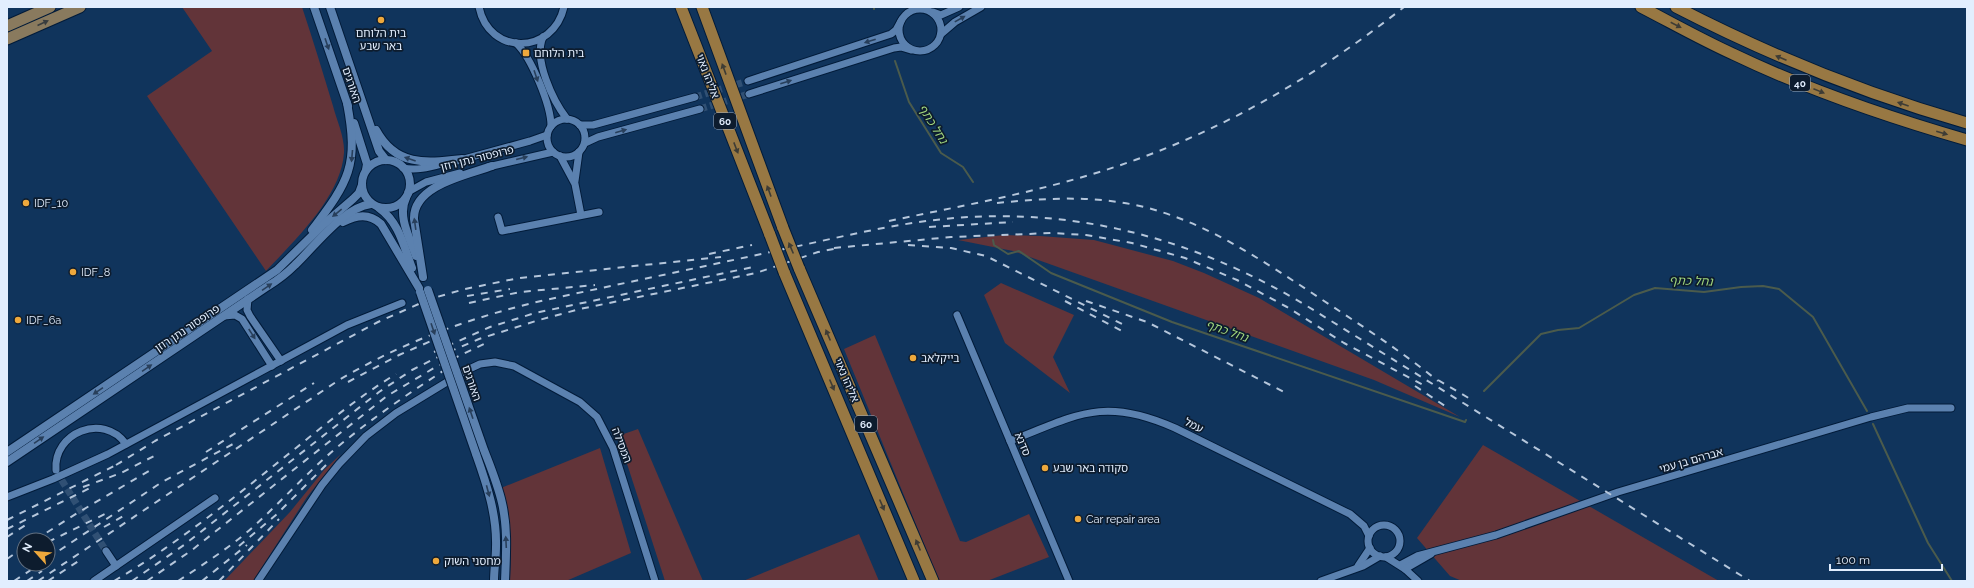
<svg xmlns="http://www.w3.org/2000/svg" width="1974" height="588" font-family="Raleway,'Noto Sans Hebrew',sans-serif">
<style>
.green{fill:#623439}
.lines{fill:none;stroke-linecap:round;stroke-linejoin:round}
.stream{stroke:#4b5b4c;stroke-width:2}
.minor-tunnel{stroke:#305074;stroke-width:7;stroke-dasharray:7 3.5;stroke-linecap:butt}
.minor-casing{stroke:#021b39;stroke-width:9}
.tertiary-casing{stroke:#021b39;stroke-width:10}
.primary-casing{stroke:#021b39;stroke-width:13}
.trunk-casing{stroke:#021b39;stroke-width:13}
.minor{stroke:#5b81af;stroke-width:7}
.tertiary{stroke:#5b81af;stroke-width:8}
.primary{stroke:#897a5e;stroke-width:11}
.trunk{stroke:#987843;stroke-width:11}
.rail{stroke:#b5c6db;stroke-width:2;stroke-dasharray:7 7;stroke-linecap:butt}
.tertiary-bridge-casing{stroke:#021b39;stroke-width:10;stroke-linecap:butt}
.trunk-bridge-casing{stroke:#021b39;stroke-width:13;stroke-linecap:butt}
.tertiary-bridge{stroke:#5b81af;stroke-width:8}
.trunk-bridge{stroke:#987843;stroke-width:11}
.oneway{fill:#283f5b}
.oneway2{fill:#383d3f}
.oneway3{fill:#3e3c35}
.poi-dot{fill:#eea83c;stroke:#0d1c2e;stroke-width:1.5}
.labels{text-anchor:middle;stroke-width:3.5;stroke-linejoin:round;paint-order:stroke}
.shield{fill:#0d1c2e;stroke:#a2afc0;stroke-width:1}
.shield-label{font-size:10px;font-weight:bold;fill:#e2eefe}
.poi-label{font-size:11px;fill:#e2eefe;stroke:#0d1c2e;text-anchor:start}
.street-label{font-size:11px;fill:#e2eefe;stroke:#0d1c2e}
.water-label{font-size:12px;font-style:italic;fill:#a1d67d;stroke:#0d1c2e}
</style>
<rect width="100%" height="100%" fill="#10345c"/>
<!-- green -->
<g class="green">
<path d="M182,7H302C313,40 323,73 333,106C337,121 345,138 344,153C341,197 294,241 266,271L147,96L212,51Z"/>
<polygon points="1004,235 1040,236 1094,240 1173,261 1204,273 1259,298 1460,417 1374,380 1013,251 958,240"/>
<polygon points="1001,283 1074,315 1053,357 1070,393 1005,343 984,295"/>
<polygon points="875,335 960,541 966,542 1029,514 1049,557 987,581 939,581 844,349"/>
<polygon points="638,429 703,581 665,581 618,436"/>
<polygon points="1483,445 1712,577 1719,581 1462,581 1450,576 1417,538"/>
<path d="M600,448L631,553L566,581H510C511,550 513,517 501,488Z"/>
<polygon points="341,454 307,497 253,581 224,581 290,512 324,470"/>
<polygon points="859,534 879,581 743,581"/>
</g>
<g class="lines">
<!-- stream -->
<g class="stream">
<polyline points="874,7 874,9"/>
<polyline points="895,61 909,102 941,153 963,167 973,182"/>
<polyline points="993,240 994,245 1008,254 1019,251 1051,273 1172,322 1465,422 1466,420"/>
<polyline points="1484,391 1541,334 1558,330 1579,328 1634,295 1655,288 1704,292 1741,287 1763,286 1779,289 1813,317 1867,411"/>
<polyline points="1873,424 1928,543 1952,581"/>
</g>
<!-- minor-tunnel -->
<g class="minor-tunnel">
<polyline points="695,97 748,81"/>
<polyline points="700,109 749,94"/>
<polyline points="56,471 106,551"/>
</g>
<!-- minor casing -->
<g class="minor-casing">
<g id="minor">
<path d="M479,7C489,56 553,55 564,7"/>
<circle cx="920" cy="30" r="21"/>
<polyline points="933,12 941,15 959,7"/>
<polyline points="941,34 955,22 981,7"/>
<path d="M543,37C533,59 553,101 567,119"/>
<path d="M516,43C531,57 551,105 551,126"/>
<polyline points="748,81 891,34 896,30 901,21"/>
<polyline points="749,94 894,48 901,47 911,50"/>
<circle cx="566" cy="138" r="19"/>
<polyline points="580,125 593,125 695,97"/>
<polyline points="585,143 598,137 700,109"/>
<polyline points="560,156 575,184 581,215"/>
<polyline points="457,161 530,141 547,135"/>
<polyline points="488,167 553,152"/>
<path d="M403,168C417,171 430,167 445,163"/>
<polyline points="575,181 579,152"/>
<polyline points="408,192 426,182 460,173"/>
<polyline points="498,217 502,231 599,212"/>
<polyline points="248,299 247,310 250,316 281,361"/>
<polyline points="957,315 1069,581"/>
<polyline points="224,316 235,315 242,319 272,366"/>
<path d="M1010,441C1077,415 1103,396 1175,428L1350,514L1364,526L1369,536"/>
<path d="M56,470C53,433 103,412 126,444"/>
<polyline points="7,497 53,479 108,454 347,325 402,303"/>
<circle cx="1384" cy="541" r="16"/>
<polyline points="106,551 116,566"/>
<polyline points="1386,557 1405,569 1418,581"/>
<polyline points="1400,565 1417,556 1496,535 1618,492 1871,417 1908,408 1951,408"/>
<polyline points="1358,566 1370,548"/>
<polyline points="1405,569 1431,554"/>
<polyline points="94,581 215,498"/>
<polyline points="258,581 322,485 339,464 366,436 396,413 465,371 480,364 495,362 514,366 580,402 597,417 613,448 655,581"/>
<polyline points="1321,581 1363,566 1380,556"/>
</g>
</g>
<!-- tertiary casing -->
<g class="tertiary-casing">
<g id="tertiary">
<polyline points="314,7 348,106"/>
<polyline points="330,7 379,151 386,160"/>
<polyline points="354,123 367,164 366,170"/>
<path d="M376,130C396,167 426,163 462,159"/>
<circle cx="386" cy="184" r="24"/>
<path d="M406,198C397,216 410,238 416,256"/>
<path d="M379,208C399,222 404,247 412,268"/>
<path d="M343,222C357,215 369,213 381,224L419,288"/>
<path d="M312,230C349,181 359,166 347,103"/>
<path d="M423,277L414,219C413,185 467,175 492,166"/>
<path d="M484,450C491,468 498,485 502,503C508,529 506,555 505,581"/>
<polyline points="7,452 277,270 324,224 353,199 359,193 362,185"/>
<path d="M476,454C487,485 497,515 496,547C496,558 494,570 494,581"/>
<path d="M7,462L268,286C278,280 287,273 295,265C315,246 344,207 371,204"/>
</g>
</g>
<!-- primary casing -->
<g class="primary-casing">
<g id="primary">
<polyline points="7,26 50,7"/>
<polyline points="7,39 80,7"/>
</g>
</g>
<!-- trunk casing -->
<g class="trunk-casing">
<g id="trunk">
<polyline points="681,7 770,235"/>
<polyline points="702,7 783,228"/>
<path d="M1641,7C1672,23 1702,40 1733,54C1808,90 1887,117 1967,140"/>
<path d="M1676,7C1771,56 1865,94 1967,123"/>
<polyline points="799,268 933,581"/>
<polyline points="784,272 914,581"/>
</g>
</g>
<!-- minor -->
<use href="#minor" class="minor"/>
<!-- tertiary -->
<use href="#tertiary" class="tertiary"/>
<!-- primary -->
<use href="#primary" class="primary"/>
<!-- trunk -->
<use href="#trunk" class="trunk"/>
<!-- rail -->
<g class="rail">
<path d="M997,203C1046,198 1095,195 1144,207C1204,222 1255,256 1306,289C1351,319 1396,347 1438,381"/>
<path d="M889,221C971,204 1055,189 1135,160C1233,125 1323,71 1404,7"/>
<polyline points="929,227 1013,222"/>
<polyline points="908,245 951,248 986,256 1126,326"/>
<polyline points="834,248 951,237 1052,233 1086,235 1132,243 1185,258 1237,280 1287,307 1344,343 1427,387"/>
<polyline points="709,254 752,245"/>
<polyline points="467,296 510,289"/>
<polyline points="1065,301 1124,332"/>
<polyline points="1086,301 1147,322 1284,392"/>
<polyline points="469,303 520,292 595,285"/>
<polyline points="434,352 490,327 535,313 753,267"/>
<polyline points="1438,380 1472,400"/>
<polyline points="348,382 399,355 447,334"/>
<polyline points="1415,386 1448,408"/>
<polyline points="206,452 314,383"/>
<polyline points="116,465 155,441 378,322 430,299 465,289 519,278 721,257"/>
<polyline points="83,487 121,473 156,455"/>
<polyline points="7,520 120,463"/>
<polyline points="104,527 125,515"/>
<polyline points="7,529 90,488"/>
<polyline points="7,537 27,524"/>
<polyline points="35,540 79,512 154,468"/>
<polyline points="48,542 107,513"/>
<polyline points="239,546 277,514 331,460"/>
<polyline points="48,558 162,482 233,444"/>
<polyline points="7,559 24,547"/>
<polyline points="14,581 40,564"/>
<polyline points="27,581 42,571"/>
<path d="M38,581L339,380C403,342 469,318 541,301C619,284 697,268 775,251C823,241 871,229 919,222C1059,202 1187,234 1307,306L1750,581"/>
<polyline points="48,581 80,560"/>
<path d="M114,581C179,543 237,495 296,448C328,422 360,396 396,374"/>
<polyline points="132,581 184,545 379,392 412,370 444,354 479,339 539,320 580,309 756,273 818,252 839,248"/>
<polyline points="147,581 192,550 387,396 434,368 490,341"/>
<path d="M178,581C201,566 224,551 245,534C274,509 299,481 327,456C367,421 412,391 457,362"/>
<polyline points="202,581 247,545"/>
<polyline points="219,581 279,519"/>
</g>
<!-- tertiary-bridge casing -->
<g class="tertiary-bridge-casing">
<g id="tertiary-bridge">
<polyline points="428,290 484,450"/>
<polyline points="420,292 476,454"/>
</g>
</g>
<!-- trunk-bridge casing -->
<g class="trunk-bridge-casing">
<g id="trunk-bridge">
<polyline points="783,228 799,268"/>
<polyline points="770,235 784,272"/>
</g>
</g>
<!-- tertiary-bridge -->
<use href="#tertiary-bridge" class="tertiary-bridge"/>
<!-- trunk-bridge -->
<use href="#trunk-bridge" class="trunk-bridge"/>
</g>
<!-- one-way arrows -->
<defs><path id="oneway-solid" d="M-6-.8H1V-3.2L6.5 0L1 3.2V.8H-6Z"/></defs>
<g class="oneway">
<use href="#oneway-solid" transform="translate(960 19) rotate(-29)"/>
<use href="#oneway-solid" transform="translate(870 41) rotate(162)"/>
<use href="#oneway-solid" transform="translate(327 44) rotate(71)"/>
<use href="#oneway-solid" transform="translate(536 76) rotate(71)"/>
<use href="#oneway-solid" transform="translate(786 82) rotate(-18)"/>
<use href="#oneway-solid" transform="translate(621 131) rotate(-16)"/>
<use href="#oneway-solid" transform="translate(352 156) rotate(95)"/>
<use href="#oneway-solid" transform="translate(522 158) rotate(-14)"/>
<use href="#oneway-solid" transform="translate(410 159) rotate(-161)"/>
<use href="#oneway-solid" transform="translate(337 213) rotate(141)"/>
<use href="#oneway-solid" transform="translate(415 224) rotate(-98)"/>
<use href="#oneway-solid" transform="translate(267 287) rotate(-34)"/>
<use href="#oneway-solid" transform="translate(433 329) rotate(71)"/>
<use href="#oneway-solid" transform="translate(252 334) rotate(57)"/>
<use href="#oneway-solid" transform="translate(147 368) rotate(-34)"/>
<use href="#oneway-solid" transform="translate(98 391) rotate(146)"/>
<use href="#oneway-solid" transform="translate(471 413) rotate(-109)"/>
<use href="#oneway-solid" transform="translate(39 440) rotate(-34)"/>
<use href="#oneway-solid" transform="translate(488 491) rotate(75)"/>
<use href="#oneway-solid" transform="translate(506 542) rotate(-93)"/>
</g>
<use class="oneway2" href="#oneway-solid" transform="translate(43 23) rotate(-24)"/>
<g class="oneway3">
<use href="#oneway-solid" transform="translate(1676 25) rotate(27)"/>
<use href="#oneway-solid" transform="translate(1781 58) rotate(-157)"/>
<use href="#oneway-solid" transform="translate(724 69) rotate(-110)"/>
<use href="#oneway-solid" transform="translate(1819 91) rotate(22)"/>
<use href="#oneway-solid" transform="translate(1903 104) rotate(-161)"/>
<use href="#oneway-solid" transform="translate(1942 133) rotate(16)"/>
<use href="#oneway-solid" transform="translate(736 148) rotate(69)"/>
<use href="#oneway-solid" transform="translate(769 191) rotate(-110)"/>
<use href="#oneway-solid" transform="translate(791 248) rotate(-113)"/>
<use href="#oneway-solid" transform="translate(828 335) rotate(-113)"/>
<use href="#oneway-solid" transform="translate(832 385) rotate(67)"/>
<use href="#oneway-solid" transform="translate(882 505) rotate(67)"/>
<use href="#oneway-solid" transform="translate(918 545) rotate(-113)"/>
</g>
<!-- markers -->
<g class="poi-dot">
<circle cx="381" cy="20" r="4"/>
<rect x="522" y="49" width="8" height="8" rx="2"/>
<circle cx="26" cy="203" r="4"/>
<circle cx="73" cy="272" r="4"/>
<circle cx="18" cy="320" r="4"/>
<circle cx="913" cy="358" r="4"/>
<circle cx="1045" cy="468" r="4"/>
<circle cx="1078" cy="519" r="4"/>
<circle cx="436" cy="561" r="4"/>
</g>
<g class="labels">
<!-- shield labels -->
<g class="shield">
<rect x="1790" y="75" width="20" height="16" rx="3"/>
<rect x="714" y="113" width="22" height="16" rx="3"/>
<rect x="855" y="416" width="22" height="16" rx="3"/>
</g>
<g class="shield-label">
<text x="1800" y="87">40</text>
<text x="725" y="125">60</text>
<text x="866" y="428">60</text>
</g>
<!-- poi labels -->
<g class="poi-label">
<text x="381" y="37" text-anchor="middle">בית הלוחם<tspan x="381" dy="13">באר שבע</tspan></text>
<text x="534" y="57">בית הלוחם</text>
<text x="34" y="207">IDF_10</text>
<text x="81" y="276">IDF_8</text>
<text x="26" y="324">IDF_6a</text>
<text x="921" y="362">בייקלאב</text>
<text x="1053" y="472">סקודה באר שבע</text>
<text x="1086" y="523">Car repair area</text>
<text x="444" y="565">מחסני השוק</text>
</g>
<!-- street labels -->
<g class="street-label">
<text transform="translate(708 76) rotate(69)" y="4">אליהו נאוי</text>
<text transform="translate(352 85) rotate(71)" y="4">האורגים</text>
<text transform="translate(477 158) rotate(-14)" y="4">פרופסור נתן רוזן</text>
<text transform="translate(187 328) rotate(-34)" y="4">פרופסור נתן רוזן</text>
<text transform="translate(847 380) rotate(67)" y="4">אליהו נאוי</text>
<text transform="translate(472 383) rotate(71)" y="4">האורגים</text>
<text transform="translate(1194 425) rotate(27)" y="4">עמל</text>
<text transform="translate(1023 444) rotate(67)" y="4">סדנא</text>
<text transform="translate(622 445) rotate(69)" y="4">המסילה</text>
<text transform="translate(1691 460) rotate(-16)" y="4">אברהם בן עמי</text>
</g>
<!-- water labels -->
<g class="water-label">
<text transform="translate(933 124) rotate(58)" y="4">נחל כתף</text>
<text transform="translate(1691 281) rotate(2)" y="4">נחל כתף</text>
<text transform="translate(1227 331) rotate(19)" y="4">נחל כתף</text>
</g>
</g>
<!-- border -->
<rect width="1974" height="588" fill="none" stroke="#e2eefe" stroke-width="16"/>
<!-- north arrow -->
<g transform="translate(36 552) rotate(297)"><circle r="19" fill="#0d1c2e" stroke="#627081"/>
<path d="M0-3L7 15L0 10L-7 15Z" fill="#eea83c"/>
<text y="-6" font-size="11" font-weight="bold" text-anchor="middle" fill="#e2eefe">N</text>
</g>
<!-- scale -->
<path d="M1830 564v6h112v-6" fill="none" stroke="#e2eefe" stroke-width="2"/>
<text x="1836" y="564" font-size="12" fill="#e2eefe" stroke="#0d1c2e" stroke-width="3" paint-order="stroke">100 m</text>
</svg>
